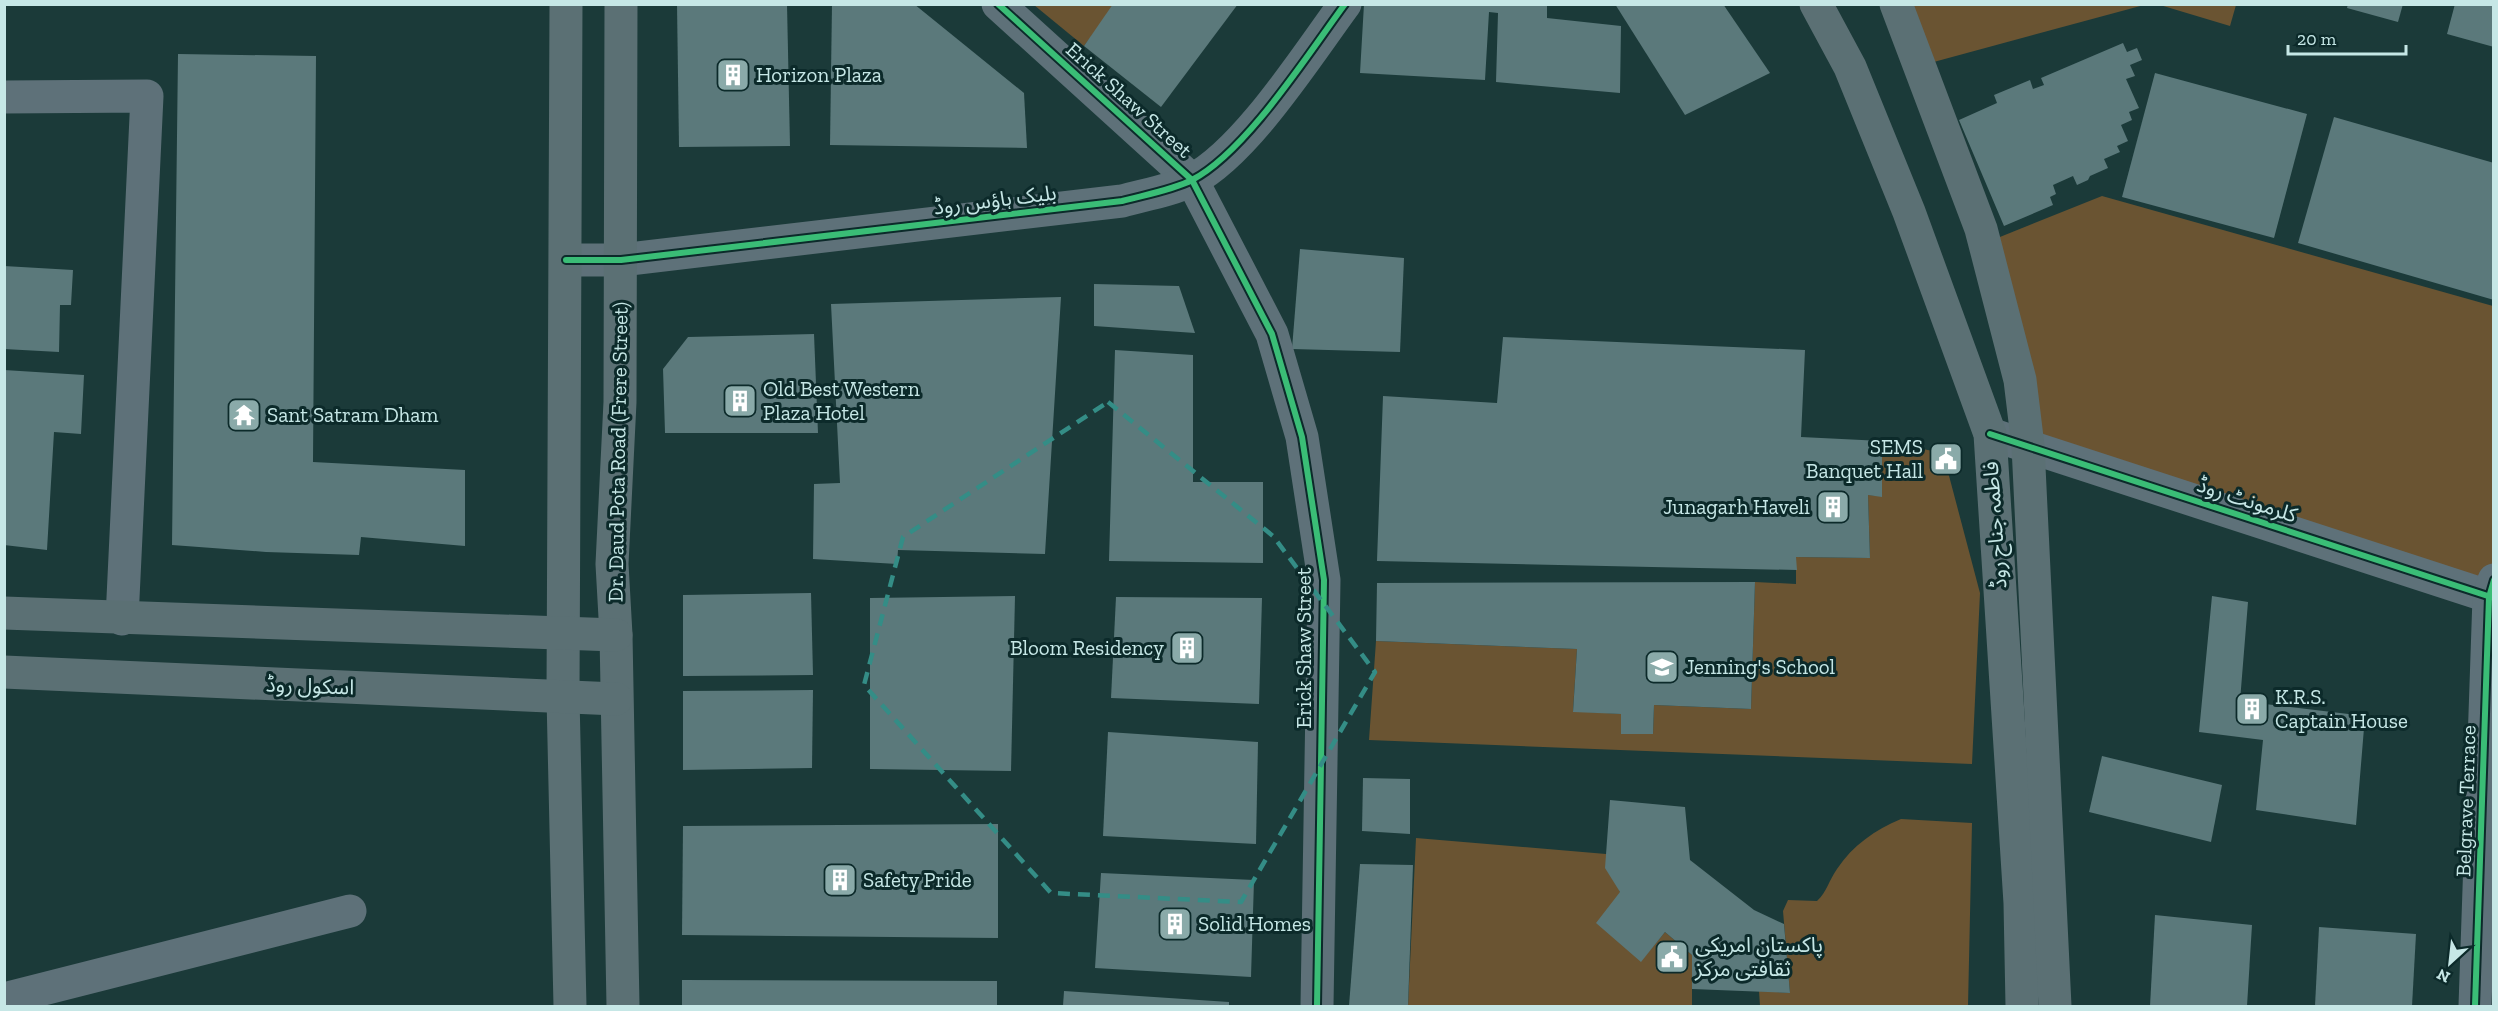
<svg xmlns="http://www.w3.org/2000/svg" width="2498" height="1011" viewBox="0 0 2498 1011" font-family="'Zilla Slab','Noto Sans Arabic',serif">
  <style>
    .green { fill: #6a5432 }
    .building { fill: #5b797b }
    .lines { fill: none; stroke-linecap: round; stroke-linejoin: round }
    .minor { stroke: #5e7179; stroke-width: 33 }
    .major { stroke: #5b7074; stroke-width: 33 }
    .cycleway-casing { stroke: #0c2a2a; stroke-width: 10 }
    .cycleway { stroke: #3abd76; stroke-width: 6 }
    .marked { fill: none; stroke: #348d86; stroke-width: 4.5; stroke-dasharray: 12 8; stroke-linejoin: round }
    .labels { text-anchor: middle; stroke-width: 6; stroke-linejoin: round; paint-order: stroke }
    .poi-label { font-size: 21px; fill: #c6e7e6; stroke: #0c2a2a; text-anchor: start }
    .street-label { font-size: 21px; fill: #c6e7e6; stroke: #0c2a2a }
  </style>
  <rect width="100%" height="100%" fill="#1b3a39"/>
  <g class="green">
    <path d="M 1910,4 L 2144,5 L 1919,66 Z"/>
    <path d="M 1034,5 L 1115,5 L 1084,46 Z"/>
    <path d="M 2160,5 L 2236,5 L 2230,26 Z"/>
    <path d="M 2102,196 L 2493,306 L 2494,566 L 2487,591 L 2028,446 L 1985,243 Z"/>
    <path d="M 1882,441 L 1943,453 L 1980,593 L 1972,764 L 1369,740 L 1376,641 L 1577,649 L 1573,711 L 1621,714 L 1621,733 L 1653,734 L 1654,705 L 1751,709 L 1755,582 L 1796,584 L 1796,557 L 1870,558 L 1868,495 L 1882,496 Z"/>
    <path d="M 1901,819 L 1972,823 L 1968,1006 L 1760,1006 L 1759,991 L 1790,993 L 1783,911 L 1788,900 L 1817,901 C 1827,892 1829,880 1837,869 C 1853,845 1875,830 1901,819 Z"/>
    <path d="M 1416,838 L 1606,854 L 1620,892 L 1641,961 L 1665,932 L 1692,955 L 1692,1006 L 1408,1006 Z"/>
  </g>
  <g class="building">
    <path d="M 677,4 L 787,4 L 790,146 L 679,147 Z"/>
    <path d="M 832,4 L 914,4 L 1024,93 L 1027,148 L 830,145 Z"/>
    <path d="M 1113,4 L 1238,4 L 1161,107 L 1084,46 Z"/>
    <path d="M 1364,4 L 1547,4 L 1547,18 L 1621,26 L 1620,93 L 1496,82 L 1498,13 L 1489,12 L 1485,80 L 1360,73 Z"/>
    <path d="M 1615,4 L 1723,4 L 1770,73 L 1685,115 Z"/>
    <path d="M 2348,4 L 2403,4 L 2398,22 L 2347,8 Z"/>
    <path d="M 2455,4 L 2494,4 L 2494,47 L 2447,34 Z"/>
    <path d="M 2123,43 L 2127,52 L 2137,48 L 2142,60 L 2130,65 L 2135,76 L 2126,79 L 2139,108 L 2129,112 L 2132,120 L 2121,125 L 2128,141 L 2117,146 L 2120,152 L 2104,159 L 2108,168 L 2090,176 L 2088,180 L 2077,185 L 2073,176 L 2053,185 L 2056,194 L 2050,197 L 2053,205 L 2004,226 L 1959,120 L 1997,103 L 1994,95 L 2030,80 L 2033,89 L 2044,85 L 2041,78 Z"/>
    <path d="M 178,54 L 316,56 L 313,462 L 465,470 L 465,546 L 361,537 L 359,555 L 266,552 L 172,545 Z"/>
    <path d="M 2155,73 L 2307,114 L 2274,238 L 2122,197 Z"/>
    <path d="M 2334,117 L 2494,163 L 2494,300 L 2298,243 Z"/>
    <path d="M 1300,249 L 1404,258 L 1400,352 L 1292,349 Z"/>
    <path d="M 4,266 L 73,270 L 71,305 L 60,305 L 59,352 L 4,349 Z"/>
    <path d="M 1094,284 L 1179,286 L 1195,333 L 1094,326 Z"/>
    <path d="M 1061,297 L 1045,554 L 898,550 L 897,564 L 813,559 L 814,484 L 840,483 L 831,304 Z"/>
    <path d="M 814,334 L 818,433 L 665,433 L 663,369 L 688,337 Z"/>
    <path d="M 1503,337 L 1805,350 L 1801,437 L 1882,441 L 1882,497 L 1868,495 L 1870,558 L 1796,557 L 1797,570 L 1377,561 L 1383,396 L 1497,403 Z"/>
    <path d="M 1115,350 L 1193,355 L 1193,482 L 1263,482 L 1263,563 L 1109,561 Z"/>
    <path d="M 4,370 L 84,375 L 81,434 L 54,432 L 47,550 L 4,545 Z"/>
    <path d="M 1755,582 L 1751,709 L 1654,705 L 1653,734 L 1621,734 L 1621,714 L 1573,712 L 1577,649 L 1376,641 L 1377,583 Z"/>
    <path d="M 811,593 L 813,675 L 683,676 L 683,595 Z"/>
    <path d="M 1015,596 L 1011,771 L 870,769 L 870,598 Z"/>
    <path d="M 2212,596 L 2248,602 L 2240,701 L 2365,716 L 2356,825 L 2256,810 L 2263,740 L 2199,732 Z"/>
    <path d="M 1116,597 L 1262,598 L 1259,704 L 1111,698 Z"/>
    <path d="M 813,690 L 812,768 L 683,770 L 683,691 Z"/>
    <path d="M 1108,732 L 1258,742 L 1256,844 L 1103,836 Z"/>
    <path d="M 2102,756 L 2222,785 L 2211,842 L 2089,812 Z"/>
    <path d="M 1363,778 L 1410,779 L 1410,834 L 1362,831 Z"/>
    <path d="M 1610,800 L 1685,807 L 1690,860 L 1754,910 L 1784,924 L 1790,993 L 1692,989 L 1692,955 L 1665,932 L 1641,962 L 1596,923 L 1620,892 L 1605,868 Z"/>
    <path d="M 998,824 L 998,938 L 682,935 L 683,826 Z"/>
    <path d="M 1360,864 L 1413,865 L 1408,1006 L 1349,1006 Z"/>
    <path d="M 1101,873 L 1254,880 L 1251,977 L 1095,968 Z"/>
    <path d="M 2155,915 L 2252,925 L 2247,1006 L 2150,1006 Z"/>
    <path d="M 2319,927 L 2416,934 L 2412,1006 L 2315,1006 Z"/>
    <path d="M 682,980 L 997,981 L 997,1006 L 682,1006 Z"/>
    <path d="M 1064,991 L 1229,1002 L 1229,1006 L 1063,1006 Z"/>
  </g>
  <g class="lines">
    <g class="minor">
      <path d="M 998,4 L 1192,180 L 1272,334 L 1302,437 L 1324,580 L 1317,1006"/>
      <path d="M 4,97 L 147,96 L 122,619"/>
      <path d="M 566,260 L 621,260 L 1122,201 C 1144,195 1173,190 1192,180 C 1246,152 1308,54 1345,4"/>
      <path d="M 1990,434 L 2494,598"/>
      <path d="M 4,999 L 350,911"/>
      <path d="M 2475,1006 L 2489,597 L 2494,580"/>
    </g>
    <g class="major">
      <path d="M 566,4 L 563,697 L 570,1006"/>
      <path d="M 621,4 L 620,402 L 612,564 L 616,635 L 623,1006"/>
      <path d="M 1816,4 L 1850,67 L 1909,212 L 1990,434 L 2020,903 L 2022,1006"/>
      <path d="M 1896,4 L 1981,229 L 2020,380 L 2028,446 L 2055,1006"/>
      <path d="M 4,613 L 616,635"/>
      <path d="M 4,672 L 616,699"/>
    </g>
    <g class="cycleway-casing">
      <g id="cycleway">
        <path d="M 998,4 L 1192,180 L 1272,334 L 1302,437 L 1324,580 L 1317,1006"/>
        <path d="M 566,260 L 621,260 L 1122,201 C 1144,195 1173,190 1192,180 C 1246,152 1308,54 1345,4"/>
        <path d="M 1990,434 L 2494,598"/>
        <path d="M 2475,1006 L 2489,597 L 2494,580"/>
      </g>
    </g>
    <use href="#cycleway" class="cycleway"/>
  </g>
  <path class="marked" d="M 1108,402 L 1273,536 L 1375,672 L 1241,902 L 1051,893 L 864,685 L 903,537 Z"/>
  <defs>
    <g id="building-square" transform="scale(1.725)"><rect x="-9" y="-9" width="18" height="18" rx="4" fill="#8aaaa9" stroke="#0c2a2a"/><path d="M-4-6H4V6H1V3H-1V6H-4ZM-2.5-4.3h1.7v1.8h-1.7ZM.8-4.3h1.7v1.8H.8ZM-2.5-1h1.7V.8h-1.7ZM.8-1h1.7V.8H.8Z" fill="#fff"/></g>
    <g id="temple-square" transform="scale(1.725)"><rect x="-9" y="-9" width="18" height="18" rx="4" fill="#8aaaa9" stroke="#0c2a2a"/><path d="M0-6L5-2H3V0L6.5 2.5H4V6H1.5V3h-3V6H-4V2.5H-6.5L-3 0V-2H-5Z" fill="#fff"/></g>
    <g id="civic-square" transform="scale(1.725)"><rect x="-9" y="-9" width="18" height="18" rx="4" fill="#8aaaa9" stroke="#0c2a2a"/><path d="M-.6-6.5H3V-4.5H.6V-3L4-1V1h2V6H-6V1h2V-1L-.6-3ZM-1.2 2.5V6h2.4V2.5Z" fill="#fff"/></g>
    <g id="school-square" transform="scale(1.725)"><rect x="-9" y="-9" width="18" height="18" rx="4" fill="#8aaaa9" stroke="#0c2a2a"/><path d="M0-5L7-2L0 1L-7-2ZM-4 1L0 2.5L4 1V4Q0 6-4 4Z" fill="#fff"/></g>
  </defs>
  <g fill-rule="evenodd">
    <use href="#building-square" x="733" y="75"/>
    <use href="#building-square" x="740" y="401"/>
    <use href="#temple-square" x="244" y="415"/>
    <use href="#civic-square" x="1946" y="459"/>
    <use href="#building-square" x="1833" y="507"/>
    <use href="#building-square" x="1187" y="648"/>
    <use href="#school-square" x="1662" y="667"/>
    <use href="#building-square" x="2252" y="709"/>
    <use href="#building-square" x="840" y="880"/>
    <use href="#building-square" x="1175" y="924"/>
    <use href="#civic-square" x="1672" y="957"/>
  </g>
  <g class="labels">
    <g class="poi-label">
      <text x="756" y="82">Horizon Plaza</text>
      <text x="763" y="396">Old Best Western<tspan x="763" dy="24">Plaza Hotel</tspan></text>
      <text x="267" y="422">Sant Satram Dham</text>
      <text x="1923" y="454" text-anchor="end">SEMS<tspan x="1923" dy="24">Banquet Hall</tspan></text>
      <text x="1810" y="514" text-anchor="end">Junagarh Haveli</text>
      <text x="1164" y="655" text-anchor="end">Bloom Residency</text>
      <text x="1685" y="674">Jenning's School</text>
      <text x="2275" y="704">K.R.S.<tspan x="2275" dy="24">Captain House</tspan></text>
      <text x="863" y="887">Safety Pride</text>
      <text x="1198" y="931">Solid Homes</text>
      <text x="1695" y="952">پاکستان امریکی<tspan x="1695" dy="24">ثقافتی مرکز</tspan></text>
    </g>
    <g class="street-label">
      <text transform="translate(1129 100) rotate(42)" y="7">Erick Shaw Street</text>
      <text transform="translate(995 200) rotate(-7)" y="7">بلیک ہاؤس روڈ</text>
      <text transform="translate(618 452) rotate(-89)" y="7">Dr. Daud Pota Road (Frere Street)</text>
      <text transform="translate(2247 500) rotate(18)" y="7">کلرمونٹ روڈ</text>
      <text transform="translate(1995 525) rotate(-94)" y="7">فاطمہ جناح روڈ</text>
      <text transform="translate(1304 648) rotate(-90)" y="7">Erick Shaw Street</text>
      <text transform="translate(310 686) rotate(2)" y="7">اسکول روڈ</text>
      <text transform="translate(2466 801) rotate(-88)" y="7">Belgrave Terrace</text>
    </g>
  </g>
  <rect width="2498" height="1011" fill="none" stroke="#c6e7e6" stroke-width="12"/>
  <g transform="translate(2450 963) rotate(207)" stroke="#0c2a2a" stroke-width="4.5" paint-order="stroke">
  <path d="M0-4.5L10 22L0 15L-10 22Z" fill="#c6e7e6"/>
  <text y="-9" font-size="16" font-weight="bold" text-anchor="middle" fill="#c6e7e6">N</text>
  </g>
  <path d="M2288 45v9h118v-9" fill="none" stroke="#c6e7e6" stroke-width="3"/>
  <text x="2297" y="45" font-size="18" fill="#c6e7e6" stroke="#0c2a2a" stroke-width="4.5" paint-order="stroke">20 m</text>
</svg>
